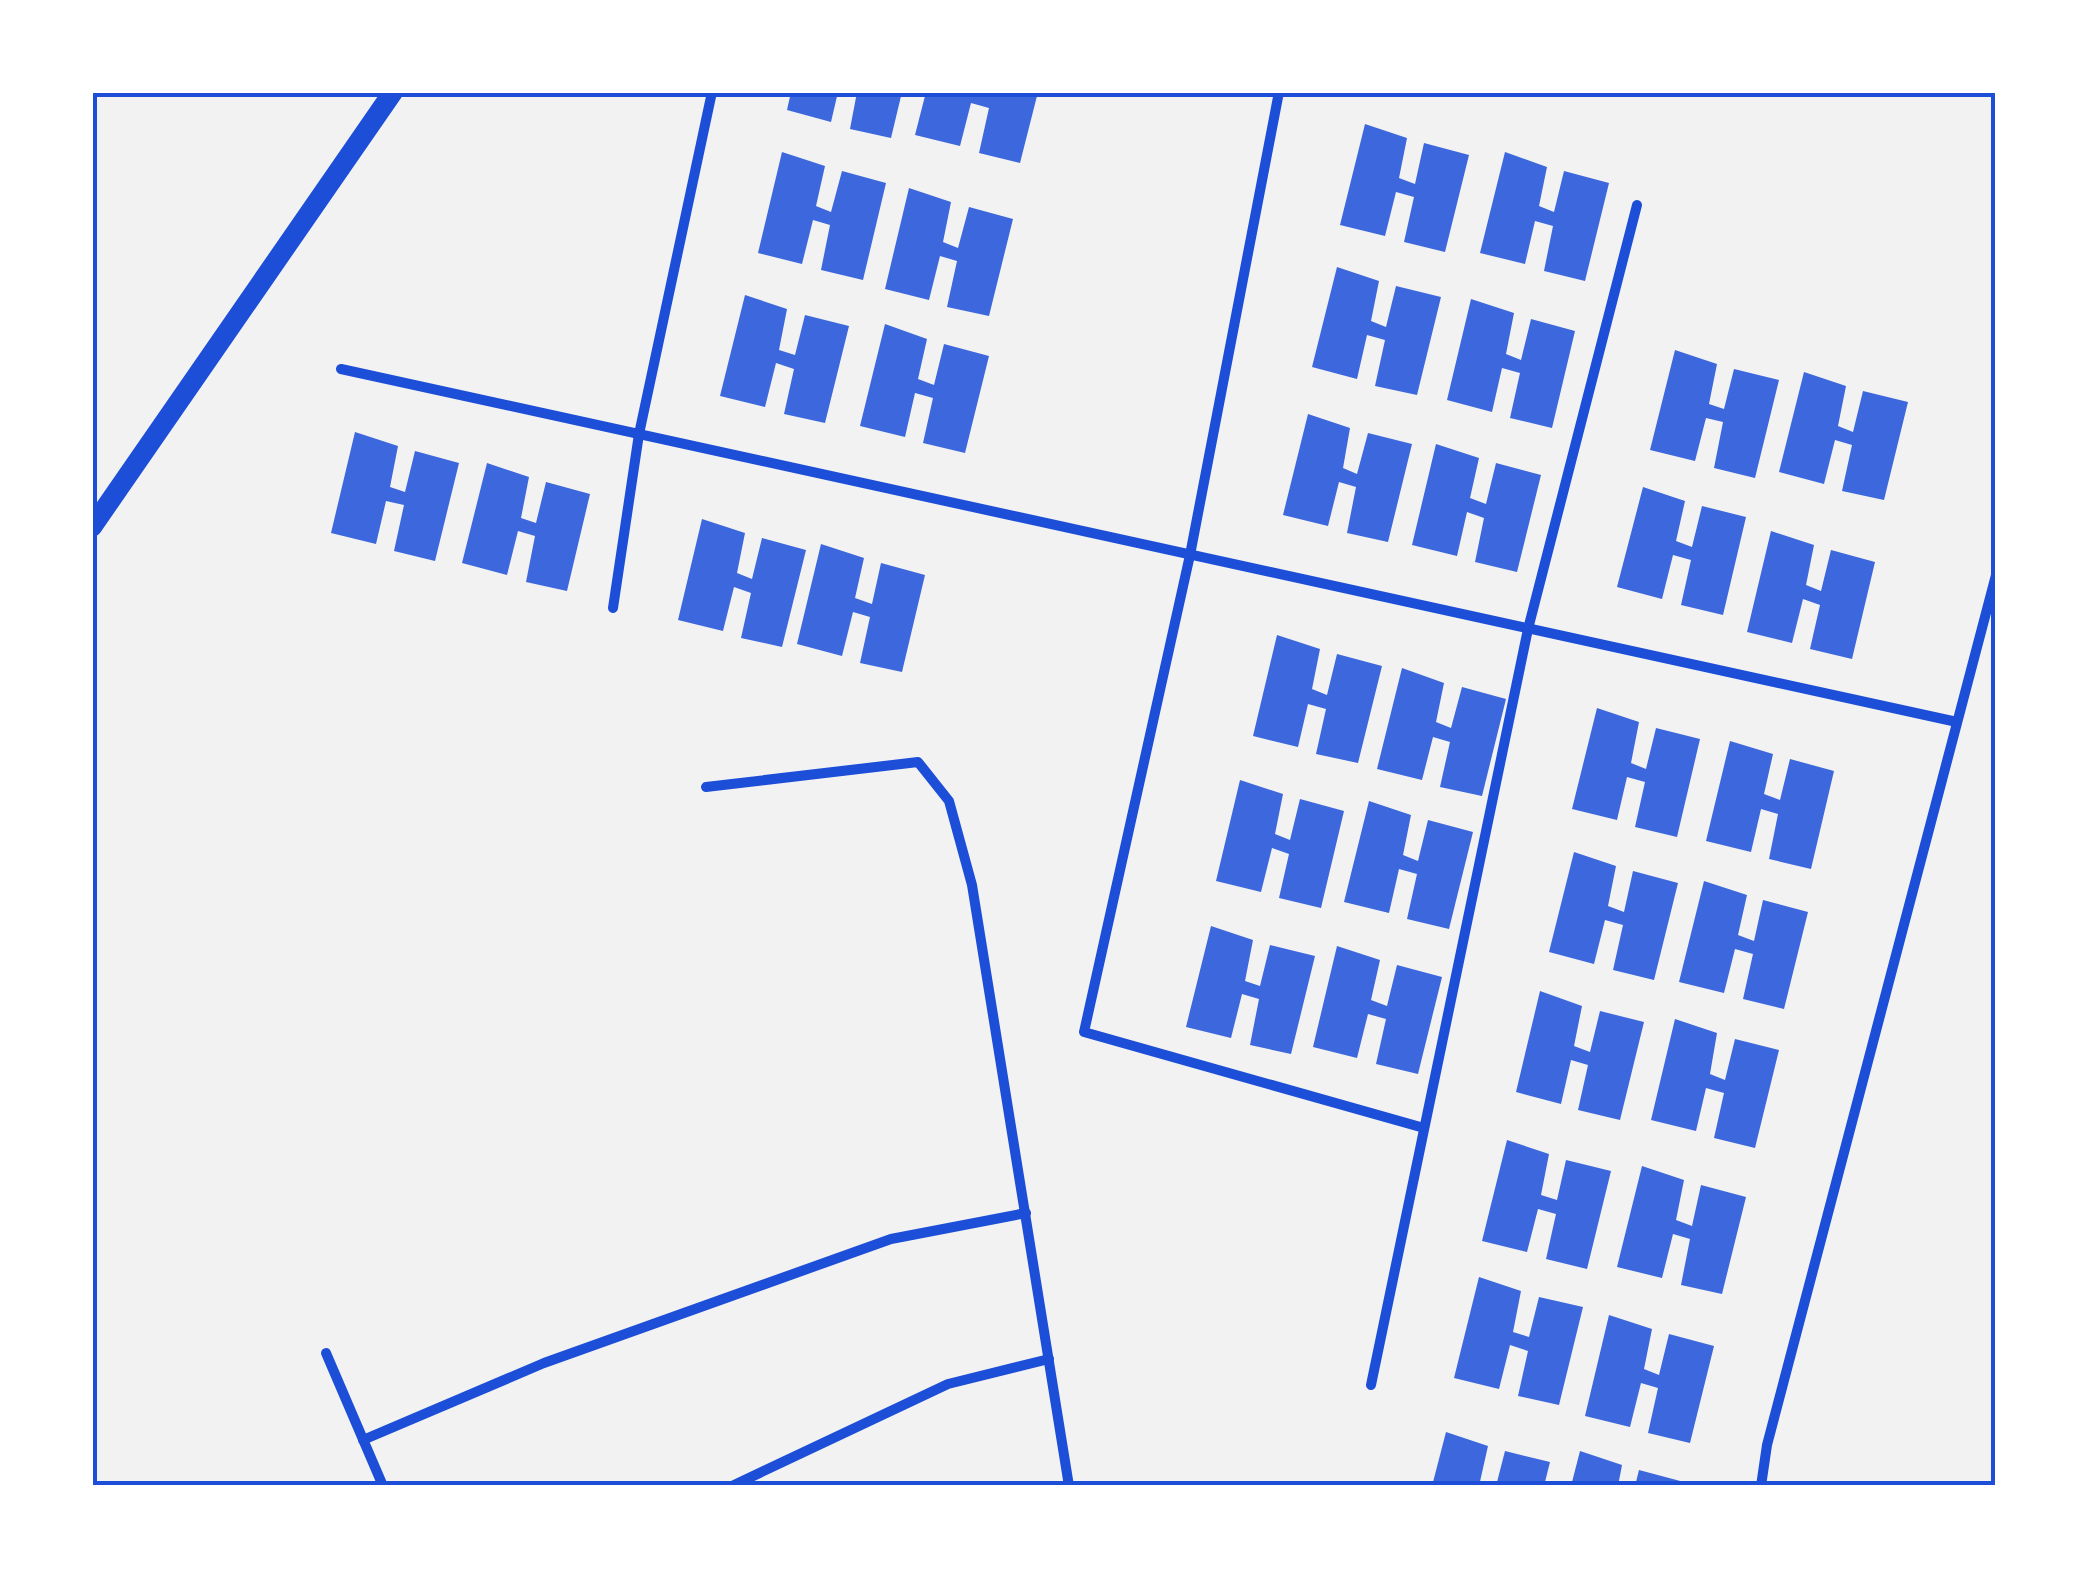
<svg xmlns="http://www.w3.org/2000/svg" width="2088" height="1578" viewBox="0 0 2088 1578" font-family="'Roboto Serif',serif">
  <style>
    .building { fill: #3d67dc }
    .lines { fill: none; stroke-linecap: round; stroke-linejoin: round }
    .minor { stroke: #1d4ed8; stroke-width: 10 }
    .secondary { stroke: #1d4ed8; stroke-width: 20 }
    .neatline { fill: none; stroke: #1d4ed8; stroke-width: 4 }
  </style>
  <rect width="100%" height="100%" fill="#f2f2f2"/>
  <g class="building">
    <path d="M 791,92 L 838,92 L 831,122 L 787,110 Z"/>
    <path d="M 857,92 L 902,92 L 891,138 L 850,129 Z"/>
    <path d="M 926,92 L 1038,92 L 1020,163 L 979,153 L 989,108 L 971,103 L 960,146 L 915,135 Z"/>
    <path d="M 1365,124 L 1407,138 L 1399,178 L 1415,184 L 1424,143 L 1469,155 L 1445,252 L 1404,242 L 1414,197 L 1396,192 L 1385,236 L 1340,225 Z"/>
    <path d="M 782,152 L 825,166 L 816,206 L 831,212 L 842,171 L 886,183 L 863,280 L 821,270 L 830,225 L 813,220 L 802,264 L 758,253 Z"/>
    <path d="M 1505,152 L 1547,167 L 1539,206 L 1554,212 L 1564,171 L 1609,183 L 1585,281 L 1544,271 L 1553,226 L 1535,221 L 1525,264 L 1480,253 Z"/>
    <path d="M 909,188 L 951,202 L 943,242 L 958,248 L 969,207 L 1013,219 L 989,316 L 947,307 L 957,261 L 940,256 L 929,300 L 885,289 Z"/>
    <path d="M 1337,267 L 1379,281 L 1371,321 L 1386,327 L 1396,286 L 1441,297 L 1417,395 L 1375,386 L 1385,340 L 1367,335 L 1357,379 L 1312,367 Z"/>
    <path d="M 745,295 L 787,309 L 779,350 L 795,355 L 805,315 L 849,326 L 825,423 L 784,414 L 794,369 L 776,363 L 765,407 L 720,396 Z"/>
    <path d="M 1471,299 L 1514,313 L 1506,354 L 1521,360 L 1531,319 L 1575,331 L 1552,428 L 1510,418 L 1520,373 L 1502,368 L 1492,412 L 1447,400 Z"/>
    <path d="M 885,324 L 927,339 L 918,379 L 934,385 L 944,344 L 989,356 L 965,453 L 923,443 L 933,398 L 915,393 L 905,437 L 860,426 Z"/>
    <path d="M 1675,350 L 1717,364 L 1709,404 L 1724,409 L 1734,369 L 1779,380 L 1755,478 L 1714,468 L 1723,422 L 1706,418 L 1695,461 L 1650,450 Z"/>
    <path d="M 1804,372 L 1846,386 L 1838,426 L 1853,432 L 1863,391 L 1908,402 L 1884,500 L 1842,491 L 1852,445 L 1835,440 L 1824,484 L 1779,472 Z"/>
    <path d="M 1308,414 L 1350,428 L 1343,468 L 1357,474 L 1368,433 L 1412,444 L 1388,542 L 1347,533 L 1356,487 L 1339,482 L 1328,526 L 1283,515 Z"/>
    <path d="M 355,432 L 398,446 L 390,487 L 405,492 L 415,451 L 459,463 L 435,561 L 394,551 L 404,505 L 386,501 L 376,544 L 331,533 Z"/>
    <path d="M 1436,444 L 1479,458 L 1470,498 L 1486,504 L 1496,463 L 1541,475 L 1517,572 L 1475,562 L 1484,518 L 1467,512 L 1457,556 L 1412,545 Z"/>
    <path d="M 487,463 L 529,477 L 521,518 L 536,523 L 546,482 L 590,494 L 567,591 L 526,582 L 535,536 L 518,531 L 507,575 L 462,563 Z"/>
    <path d="M 1643,487 L 1685,501 L 1676,541 L 1692,547 L 1702,506 L 1746,517 L 1723,615 L 1681,605 L 1691,560 L 1673,555 L 1662,599 L 1617,587 Z"/>
    <path d="M 702,519 L 745,533 L 737,573 L 752,579 L 762,538 L 806,550 L 782,647 L 741,638 L 751,593 L 734,587 L 723,631 L 678,620 Z"/>
    <path d="M 1771,531 L 1814,545 L 1806,585 L 1821,591 L 1831,550 L 1875,562 L 1852,659 L 1810,649 L 1820,605 L 1803,599 L 1792,643 L 1747,632 Z"/>
    <path d="M 821,544 L 864,558 L 855,598 L 872,604 L 881,563 L 925,575 L 902,672 L 860,663 L 870,617 L 853,612 L 842,656 L 797,644 Z"/>
    <path d="M 1277,635 L 1320,649 L 1312,689 L 1327,695 L 1337,654 L 1382,666 L 1358,763 L 1316,754 L 1326,709 L 1308,704 L 1298,747 L 1253,736 Z"/>
    <path d="M 1402,668 L 1444,683 L 1436,722 L 1451,728 L 1462,687 L 1506,699 L 1482,796 L 1440,787 L 1450,742 L 1433,737 L 1422,780 L 1377,769 Z"/>
    <path d="M 1597,708 L 1639,722 L 1631,763 L 1646,769 L 1656,728 L 1700,739 L 1677,837 L 1635,827 L 1645,782 L 1627,777 L 1617,820 L 1572,809 Z"/>
    <path d="M 1730,741 L 1773,754 L 1764,794 L 1780,800 L 1790,759 L 1834,771 L 1811,869 L 1769,859 L 1778,814 L 1761,809 L 1751,852 L 1706,841 Z"/>
    <path d="M 1240,780 L 1283,794 L 1275,834 L 1290,840 L 1300,799 L 1344,811 L 1321,908 L 1279,898 L 1289,854 L 1272,848 L 1261,892 L 1216,881 Z"/>
    <path d="M 1369,801 L 1411,815 L 1403,855 L 1418,861 L 1428,820 L 1473,832 L 1449,929 L 1407,919 L 1417,874 L 1399,869 L 1389,913 L 1344,902 Z"/>
    <path d="M 1574,852 L 1616,866 L 1608,906 L 1624,912 L 1633,871 L 1678,883 L 1654,980 L 1613,970 L 1623,925 L 1605,920 L 1594,964 L 1549,952 Z"/>
    <path d="M 1704,881 L 1747,895 L 1738,935 L 1754,941 L 1763,900 L 1808,912 L 1784,1009 L 1743,999 L 1753,954 L 1735,949 L 1724,993 L 1679,982 Z"/>
    <path d="M 1211,926 L 1253,940 L 1245,981 L 1260,986 L 1270,945 L 1315,956 L 1291,1054 L 1250,1045 L 1259,999 L 1242,994 L 1231,1038 L 1186,1027 Z"/>
    <path d="M 1337,946 L 1380,960 L 1371,1000 L 1387,1006 L 1397,965 L 1442,977 L 1418,1074 L 1376,1064 L 1386,1019 L 1368,1014 L 1357,1058 L 1313,1047 Z"/>
    <path d="M 1540,991 L 1582,1006 L 1574,1046 L 1590,1052 L 1600,1011 L 1644,1022 L 1620,1120 L 1578,1110 L 1588,1065 L 1571,1060 L 1561,1104 L 1516,1092 Z"/>
    <path d="M 1675,1019 L 1717,1033 L 1710,1074 L 1725,1080 L 1735,1039 L 1779,1050 L 1755,1148 L 1714,1138 L 1724,1093 L 1706,1088 L 1696,1131 L 1651,1120 Z"/>
    <path d="M 1507,1140 L 1549,1154 L 1541,1195 L 1557,1200 L 1566,1160 L 1611,1171 L 1587,1269 L 1546,1259 L 1556,1214 L 1538,1209 L 1527,1252 L 1482,1241 Z"/>
    <path d="M 1642,1166 L 1684,1180 L 1676,1220 L 1692,1226 L 1701,1185 L 1746,1197 L 1722,1294 L 1681,1285 L 1690,1239 L 1673,1234 L 1662,1278 L 1617,1267 Z"/>
    <path d="M 1479,1277 L 1521,1291 L 1513,1332 L 1529,1337 L 1539,1297 L 1583,1307 L 1559,1405 L 1518,1396 L 1528,1351 L 1510,1345 L 1499,1389 L 1454,1378 Z"/>
    <path d="M 1609,1315 L 1652,1329 L 1644,1369 L 1659,1375 L 1669,1334 L 1714,1346 L 1690,1443 L 1648,1433 L 1658,1388 L 1641,1383 L 1630,1427 L 1585,1416 Z"/>
    <path d="M 1446,1432 L 1488,1446 L 1479,1486 L 1432,1486 Z"/>
    <path d="M 1505,1451 L 1550,1462 L 1544,1486 L 1496,1486 Z"/>
    <path d="M 1580,1451 L 1622,1465 L 1618,1486 L 1571,1486 Z"/>
    <path d="M 1639,1470 L 1684,1482 L 1683,1486 L 1635,1486 Z"/>
  </g>
  <g class="lines">
    <g class="minor">
      <path d="M 1279,92 L 1190,555 L 1084,1032 L 1424,1128"/>
      <path d="M 341,369 L 1957,722"/>
      <path d="M 613,608 L 639,434 L 712,92"/>
      <path d="M 706,787 L 918,762 L 949,801 L 972,885 L 1069,1486"/>
      <path d="M 326,1353 L 383,1486"/>
      <path d="M 1371,1385 L 1528,629 L 1637,205"/>
      <path d="M 363,1440 L 544,1363 L 891,1239 L 1026,1213"/>
      <path d="M 732,1486 L 948,1384 L 1049,1359"/>
      <path d="M 1761,1486 L 1767,1445 L 1996,575"/>
    </g>
    <path class="secondary" d="M 92,527 L 393,92"/>
  </g>
  <rect width="2088" height="1578" fill="none" stroke="#ffffff" stroke-width="190"/>
  <rect x="95" y="95" width="1898" height="1388" class="neatline"/>
</svg>
